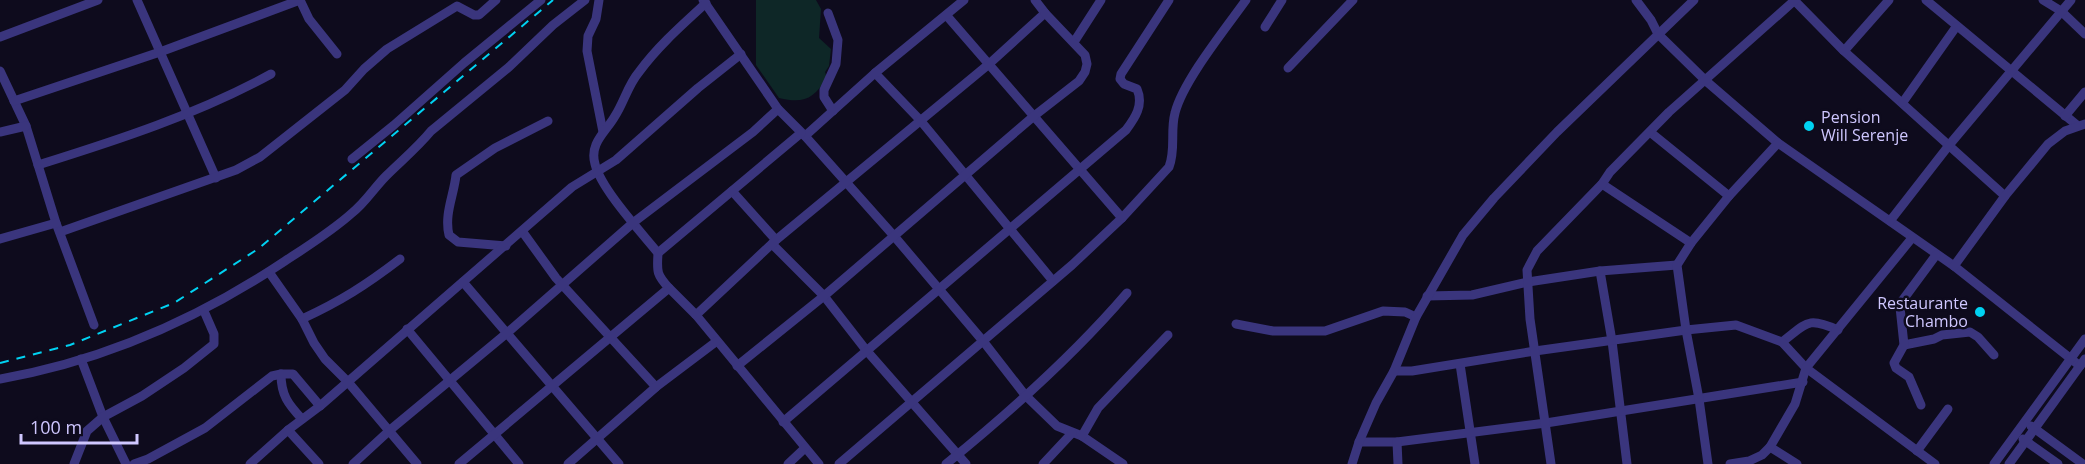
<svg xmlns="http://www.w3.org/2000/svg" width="2085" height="464" viewBox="0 0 2085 464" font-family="'Open Sans',sans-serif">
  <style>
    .green { fill: #0e2727 }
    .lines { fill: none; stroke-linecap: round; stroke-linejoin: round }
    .minor { stroke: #3a357d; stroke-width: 9 }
    .rail { stroke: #00d2f2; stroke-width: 2; stroke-dasharray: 9 8; stroke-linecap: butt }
    .poi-dot { fill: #00d2f2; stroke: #0e0b1d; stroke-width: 2 }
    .labels { text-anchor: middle; stroke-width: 5; stroke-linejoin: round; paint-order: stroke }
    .poi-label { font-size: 16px; fill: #cfc7ff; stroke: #0e0b1d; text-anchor: start }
  </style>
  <rect width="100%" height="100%" fill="#0e0b1d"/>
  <path class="green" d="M 756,0 L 816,0 L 821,9 L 819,38 L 831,49 L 829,66 L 825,72 L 827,78 C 813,99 804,104 779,98 L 756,65 Z"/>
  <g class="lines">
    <g class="minor">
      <path d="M 137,0 L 216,178"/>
      <path d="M 599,0 L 596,19 L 588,36 L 587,51 L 603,132"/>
      <path d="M 703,0 L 778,109 L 805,136 L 894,236 L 983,341 L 1025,395 L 1057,426 L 1082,436 L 1123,464"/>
      <path d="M 1636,0 L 1651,20 L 1658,34 L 1706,81 L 1778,143 L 1954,266 L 2080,366"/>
      <path d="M 1794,0 L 1844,51 L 2005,196"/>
      <path d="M 1926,0 L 2078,126"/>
      <path d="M 2043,0 L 2061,11 L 2085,34"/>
      <path d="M 828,13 L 838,40 L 836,64 L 824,90 L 824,97 L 833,111"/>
      <path d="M 947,16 L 1122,218"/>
      <path d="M 1265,27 L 1282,0"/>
      <path d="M 0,37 L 98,0"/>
      <path d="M 1074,42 L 1101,0"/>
      <path d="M 1844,51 L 1889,0"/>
      <path d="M 1288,68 L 1353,0"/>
      <path d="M 0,71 L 26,126 L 56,223 L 94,325"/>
      <path d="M 875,73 L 920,120 L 1053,281"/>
      <path d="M 14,101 L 160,52 L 300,0 L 309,19 L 337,54"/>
      <path d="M 1903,102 L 1956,27"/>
      <path d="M 2065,116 L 2085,92"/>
      <path d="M 0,132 L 26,126"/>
      <path d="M 1650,132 L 1729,196"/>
      <path d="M 805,136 L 875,73 L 964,0"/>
      <path d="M 352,159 L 394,125 L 464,63 L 541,0"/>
      <path d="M 38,165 C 118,140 198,114 271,74"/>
      <path d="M 1602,184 L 1691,243"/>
      <path d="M 732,191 L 776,240"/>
      <path d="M 1890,221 L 1950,144 L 2071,0"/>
      <path d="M 522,231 L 556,278 L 656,387"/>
      <path d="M 60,232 L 236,170 L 260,157 L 345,90 L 364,69 L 387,49 L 457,6 L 474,15 L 479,15 L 496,0"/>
      <path d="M 0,239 L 56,223"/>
      <path d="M 772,244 L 824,296 L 866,350 L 966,464"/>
      <path d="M 506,246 L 458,242 L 449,235 C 444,214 454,195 456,175 L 495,148 L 548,121"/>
      <path d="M 658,253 L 801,133"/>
      <path d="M 1954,266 L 2005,196 L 2048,144 L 2065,131 L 2085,124"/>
      <path d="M 1600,271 L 1612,341 L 1627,464"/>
      <path d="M 269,272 L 302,319 L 314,343 L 325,359 L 348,382 L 417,464"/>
      <path d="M 463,282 L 619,464"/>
      <path d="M 669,288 C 656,274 657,271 658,253 C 641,232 601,189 595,164 C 589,143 606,132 615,116 C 624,102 628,85 639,72 C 658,46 682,25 706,3"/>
      <path d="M 1427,296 L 1472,295 L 1528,282 L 1600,271 L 1677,265"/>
      <path d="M 696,315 L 776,240 L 989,64 L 1045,13 L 1035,0"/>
      <path d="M 302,319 C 341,301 366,285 400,259"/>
      <path d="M 1236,324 L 1273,331 L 1325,331 L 1383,311 L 1405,312 L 1416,317"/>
      <path d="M 407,329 L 519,464"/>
      <path d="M 1782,342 C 1807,323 1807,316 1838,330"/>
      <path d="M 1904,345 L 1934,339 L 1942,335 L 1970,332 L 1978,337 L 1994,355"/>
      <path d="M 81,359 L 103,417 L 126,464"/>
      <path d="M 1460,364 L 1475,464"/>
      <path d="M 737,366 L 824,296 L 1034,116 L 1079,81 L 1085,72 L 1087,64 L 1085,55 L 1045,13"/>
      <path d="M 1394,371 L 1412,371 L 1535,351 L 1686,330 L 1736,325 L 1782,342 L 1806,368 L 1935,464"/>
      <path d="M 281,374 C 281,395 288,404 302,419"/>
      <path d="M 0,379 C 103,361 198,319 285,261 C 308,246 332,231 352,213 C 365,203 374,188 386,176 C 401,161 417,148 431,131 L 509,67 L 553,25 L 585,0"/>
      <path d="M 1921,405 L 1909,377 L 1896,368 L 1894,363 L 1904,345 L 1900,307 L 1902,301 L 1936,255"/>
      <path d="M 783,422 L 1126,130 C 1135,118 1144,105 1137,89 L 1124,84 L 1120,79 L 1121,74 L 1169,0"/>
      <path d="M 2031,426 L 2083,464"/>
      <path d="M 288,430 L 319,464"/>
      <path d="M 1082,436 L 1098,408 L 1168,335"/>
      <path d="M 2023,439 L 2058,464"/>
      <path d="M 1359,442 L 1397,442 L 1546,423 L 1803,382"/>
      <path d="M 1397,442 L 1398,464"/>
      <path d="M 1770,447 L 1797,464"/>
      <path d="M 1917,451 L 1948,409"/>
      <path d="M 74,464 L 87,431 L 103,417 L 142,396 L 184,368 L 214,344 L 214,334 L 204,311"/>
      <path d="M 134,464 L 148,459 L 205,428 L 272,376 L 281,374 L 293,374 L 320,406"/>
      <path d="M 250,464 L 288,430 L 320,406 L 572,187 L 616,160 L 698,88 L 741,54"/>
      <path d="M 353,464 L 390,430 L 507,333 L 634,222 L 753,132 L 778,109"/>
      <path d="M 459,464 L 669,288 L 696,315 L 819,464"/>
      <path d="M 568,464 L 656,387 L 717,341"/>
      <path d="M 788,464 L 805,448"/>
      <path d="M 839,464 L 1072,265 L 1122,218 L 1169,167 C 1176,150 1170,131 1175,113 C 1183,81 1226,28 1246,0"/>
      <path d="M 946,464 C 1010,412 1073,356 1127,293"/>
      <path d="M 1043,464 L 1072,433"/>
      <path d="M 1352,464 L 1359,442 L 1376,403 L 1394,371 L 1416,317 L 1463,235 L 1494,198 L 1557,132 L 1694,0"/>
      <path d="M 1551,464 L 1530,319 L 1527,270 L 1537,251 L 1602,184 L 1610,172 L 1669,112 L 1795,0"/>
      <path d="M 1708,464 L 1699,399 L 1686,330 L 1677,265 L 1691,243 L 1729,196 L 1778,143"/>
      <path d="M 1730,464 L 1749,461 L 1762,455 L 1770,447 L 1795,404 L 1806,368 L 1912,238"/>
      <path d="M 1994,464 L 2085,339"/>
      <path d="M 2009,464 L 2085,359"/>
    </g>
    <path class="rail" d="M 0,363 L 70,345 L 174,303 L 258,249 L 553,0"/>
  </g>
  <g class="poi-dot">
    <circle cx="1809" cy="126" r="6"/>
    <circle cx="1980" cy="312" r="6"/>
  </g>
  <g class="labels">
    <g class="poi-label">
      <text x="1821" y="123">Pension<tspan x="1821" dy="18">Will Serenje</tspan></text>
      <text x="1968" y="309" text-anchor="end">Restaurante<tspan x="1968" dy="18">Chambo</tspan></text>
    </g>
  </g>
  <path d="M21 434v9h116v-9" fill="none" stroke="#cfc7ff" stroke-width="3"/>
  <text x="30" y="434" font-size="18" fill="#cfc7ff" stroke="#0e0b1d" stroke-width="4.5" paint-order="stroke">100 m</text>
</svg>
